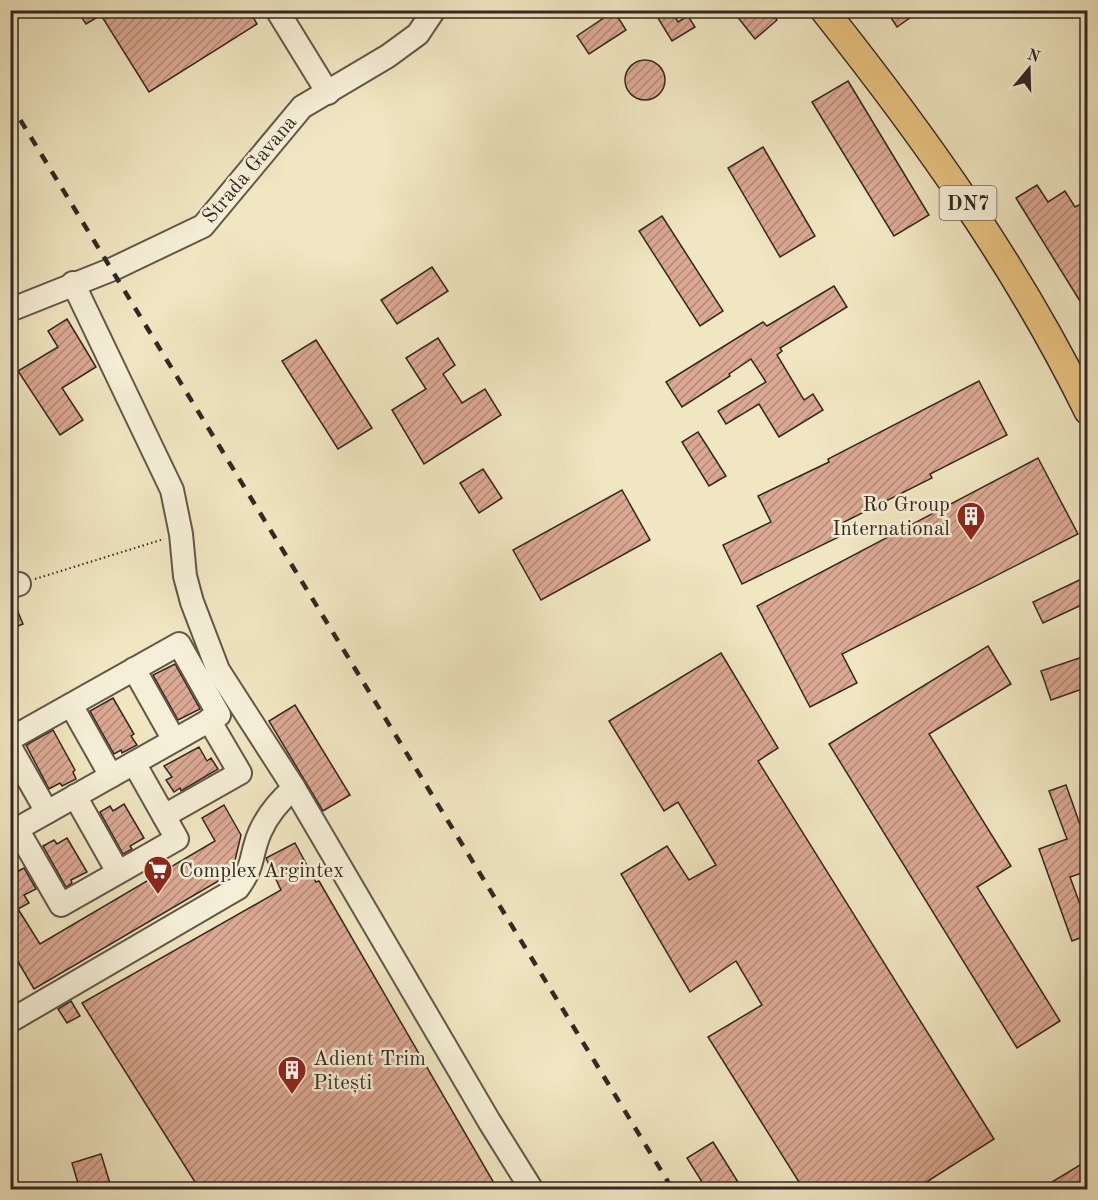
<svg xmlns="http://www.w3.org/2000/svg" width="1098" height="1200" viewBox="0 0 1098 1200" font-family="'Old Standard TT',serif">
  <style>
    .building { fill: url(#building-hatch); stroke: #342722; stroke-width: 1.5 }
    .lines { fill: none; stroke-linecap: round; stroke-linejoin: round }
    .minor-casing { stroke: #63574a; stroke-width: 26 }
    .major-casing { stroke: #342722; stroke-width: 30 }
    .path { stroke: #342722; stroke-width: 2; stroke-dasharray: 1.5 3; stroke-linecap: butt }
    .minor { stroke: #f5efd7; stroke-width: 22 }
    .major { stroke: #e8c380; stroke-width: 27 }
    .rail { stroke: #342722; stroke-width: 4.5; stroke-dasharray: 10 10; stroke-linecap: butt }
    .labels { text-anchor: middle; stroke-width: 5; stroke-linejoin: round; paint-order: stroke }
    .shield { fill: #f5efd7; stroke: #6e6358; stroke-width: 1.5 }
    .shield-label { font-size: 20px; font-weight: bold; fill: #342722 }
    .street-label { font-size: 21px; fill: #342722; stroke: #f5efd7 }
    .poi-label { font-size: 21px; fill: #342722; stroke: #f5efd7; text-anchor: start }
  </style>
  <defs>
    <pattern id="building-hatch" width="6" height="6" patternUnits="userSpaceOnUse" patternTransform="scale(1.5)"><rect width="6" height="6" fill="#dba892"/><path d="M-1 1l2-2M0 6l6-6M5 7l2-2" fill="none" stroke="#b28977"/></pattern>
  </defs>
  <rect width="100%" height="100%" fill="#f0e6c1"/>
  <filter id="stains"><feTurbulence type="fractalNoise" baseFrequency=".00333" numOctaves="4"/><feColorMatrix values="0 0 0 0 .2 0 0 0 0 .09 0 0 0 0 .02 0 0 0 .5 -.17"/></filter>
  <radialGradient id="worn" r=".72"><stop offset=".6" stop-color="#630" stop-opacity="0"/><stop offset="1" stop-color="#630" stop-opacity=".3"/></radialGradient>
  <g class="building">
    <path d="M 77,10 L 249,10 L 257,24 L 149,92 L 101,15 L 86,24 Z"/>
    <path d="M 653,10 L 671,10 L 678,22 L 688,16 L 695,27 L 672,41 Z"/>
    <path d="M 732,10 L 769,10 L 777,20 L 755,39 Z"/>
    <path d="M 886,10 L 921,10 L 897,27 Z"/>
    <path d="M 614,11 L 626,30 L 589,54 L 577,36 Z"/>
    <circle cx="645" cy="80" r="20"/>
    <path d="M 848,81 L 929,215 L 894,236 L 812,102 Z"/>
    <path d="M 763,147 L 815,236 L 780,257 L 728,168 Z"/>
    <path d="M 1037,185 L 1048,202 L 1065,191 L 1075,207 L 1081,204 L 1088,214 L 1088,314 L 1016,198 Z"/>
    <path d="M 662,216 L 723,311 L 700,326 L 639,231 Z"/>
    <path d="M 432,267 L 448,291 L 397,324 L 381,300 Z"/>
    <path d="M 834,286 L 847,307 L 780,348 L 782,351 L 777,355 L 804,400 L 813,394 L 823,410 L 779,437 L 759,404 L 726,424 L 718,411 L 766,382 L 751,359 L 729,374 L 730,376 L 682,407 L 666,382 L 763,322 L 767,326 Z"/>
    <path d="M 67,319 L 96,367 L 62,388 L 83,420 L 60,435 L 18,371 L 58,347 L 48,331 Z"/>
    <path d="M 438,338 L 455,365 L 443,374 L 462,403 L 485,389 L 501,415 L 424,464 L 392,410 L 426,389 L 406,358 Z"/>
    <path d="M 316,340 L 372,428 L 338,449 L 282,361 Z"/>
    <path d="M 979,381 L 1007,435 L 930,474 L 932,478 L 840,524 L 845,534 L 742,584 L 723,545 L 771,522 L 758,496 L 829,462 L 828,459 Z"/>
    <path d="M 698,432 L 726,476 L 709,486 L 682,442 Z"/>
    <path d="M 1038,458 L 1078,534 L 842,654 L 857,683 L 810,707 L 757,606 Z"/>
    <path d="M 483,469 L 502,498 L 479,513 L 460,483 Z"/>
    <path d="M 622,490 L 650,540 L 541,600 L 513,550 Z"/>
    <path d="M 1088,576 L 1088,602 L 1043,623 L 1033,602 Z"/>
    <path d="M 10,600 L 13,600 L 23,624 L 10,629 Z"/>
    <path d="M 988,646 L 1011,684 L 929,734 L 1011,866 L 977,887 L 1060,1021 L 1017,1048 L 829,744 Z"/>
    <path d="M 721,653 L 778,748 L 758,761 L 994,1139 L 914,1190 L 804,1190 L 708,1037 L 762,1005 L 736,961 L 690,992 L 621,874 L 667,846 L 689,880 L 716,865 L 678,802 L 664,811 L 609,721 Z"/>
    <path d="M 1088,655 L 1088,687 L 1051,700 L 1041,671 Z"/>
    <path d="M 175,664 L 200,709 L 178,720 L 153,675 Z"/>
    <path d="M 113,698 L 134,734 L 131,736 L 137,745 L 122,753 L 121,750 L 114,754 L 90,711 Z"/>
    <path d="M 295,705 L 350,795 L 323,811 L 269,721 Z"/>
    <path d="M 53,730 L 75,770 L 73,772 L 76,779 L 62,786 L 60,783 L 49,789 L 26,745 Z"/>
    <path d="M 199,747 L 207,761 L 211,758 L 218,769 L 181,791 L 180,788 L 174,792 L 166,780 L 172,777 L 164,766 Z"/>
    <path d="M 1066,785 L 1088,847 L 1088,871 L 1070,877 L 1088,926 L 1088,935 L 1072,941 L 1039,849 L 1067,839 L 1049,791 Z"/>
    <path d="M 124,804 L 144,838 L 130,846 L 132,849 L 123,854 L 100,812 L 110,806 L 113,811 Z"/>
    <path d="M 224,805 L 241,835 L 232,873 L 34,989 L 10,948 L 10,875 L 24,868 L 36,889 L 24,895 L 29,903 L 18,909 L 40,944 L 215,841 L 202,818 Z"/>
    <path d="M 67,838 L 87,872 L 71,880 L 72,883 L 66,887 L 43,846 L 54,840 L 57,844 Z"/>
    <path d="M 295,843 L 316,882 L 319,881 L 498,1190 L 200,1190 L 82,1003 L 281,890 L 266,858 Z"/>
    <path d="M 71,1001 L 80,1016 L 67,1023 L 58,1009 Z"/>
    <path d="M 713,1142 L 743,1190 L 707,1190 L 687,1158 Z"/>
    <path d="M 101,1154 L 112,1190 L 80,1190 L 72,1163 Z"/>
    <path d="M 1088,1160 L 1088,1190 L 1057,1190 L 1052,1182 Z"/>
  </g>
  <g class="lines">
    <g class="minor-casing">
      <g id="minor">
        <path d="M 277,10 L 328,93"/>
        <path d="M 73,283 L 172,490 L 181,534 L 185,576 L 192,602 L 218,670 L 294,788 L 489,1121 L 532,1190"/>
        <path d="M 10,310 L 113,269 L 203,226 L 302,107 L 388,56 L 418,34 L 434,10"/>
        <path d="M 10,587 L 19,584"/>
        <path d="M 134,669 L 174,740"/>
        <path d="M 71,705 L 111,776"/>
        <path d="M 10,739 L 179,644 L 219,715 L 10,833"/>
        <path d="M 10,747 L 47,812"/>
        <path d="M 75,796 L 118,872"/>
        <path d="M 164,816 L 240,773 L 209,720"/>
        <path d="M 17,829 L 61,905 L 177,839 L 134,763"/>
        <path d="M 10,1021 L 238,888 C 255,865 250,855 260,832 C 268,814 279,801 294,788"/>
      </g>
    </g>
    <g class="major-casing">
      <path id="major" d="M 824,10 C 924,136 1017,266 1088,411"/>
    </g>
    <path class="path" d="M 35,579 L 164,539"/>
    <use href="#minor" class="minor"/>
    <use href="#major" class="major"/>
    <path class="rail" d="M 10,103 L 673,1190"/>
  </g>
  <defs>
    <g id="building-pin" transform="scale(1.5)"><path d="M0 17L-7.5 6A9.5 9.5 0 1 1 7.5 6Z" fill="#8f2418" stroke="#f5efd7"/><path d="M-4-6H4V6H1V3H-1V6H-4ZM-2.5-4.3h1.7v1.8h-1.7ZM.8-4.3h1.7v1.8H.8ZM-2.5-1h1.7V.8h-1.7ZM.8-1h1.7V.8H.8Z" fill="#fff"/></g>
    <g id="supermarket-pin" transform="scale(1.5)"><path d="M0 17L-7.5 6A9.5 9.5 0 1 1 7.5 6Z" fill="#8f2418" stroke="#f5efd7"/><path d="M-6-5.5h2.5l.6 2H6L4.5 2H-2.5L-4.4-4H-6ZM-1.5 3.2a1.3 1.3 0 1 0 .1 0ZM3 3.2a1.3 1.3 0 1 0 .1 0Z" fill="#fff"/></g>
  </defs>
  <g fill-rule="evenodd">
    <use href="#building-pin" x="971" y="516"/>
    <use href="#supermarket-pin" x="158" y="870"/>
    <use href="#building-pin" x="292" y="1070"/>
  </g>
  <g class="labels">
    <rect class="shield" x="939.5" y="186" width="57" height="34" rx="4.5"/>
    <g class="shield-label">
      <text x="968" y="210">DN7</text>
    </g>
    <g class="street-label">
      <text transform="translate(249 169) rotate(-50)" y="7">Strada Gavana</text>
    </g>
    <g class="poi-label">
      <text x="950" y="511" text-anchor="end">Ro Group<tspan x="950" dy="24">International</tspan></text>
      <text x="179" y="877">Complex Argintex</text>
      <text x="313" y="1065">Adient Trim<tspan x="313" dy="24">Pitești</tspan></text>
    </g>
  </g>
  <rect width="1098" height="1200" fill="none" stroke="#f0e6c1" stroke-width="36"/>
  <rect x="12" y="12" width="1074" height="1176" fill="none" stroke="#342722" stroke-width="3"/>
  <rect x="18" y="18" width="1062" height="1164" fill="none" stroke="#342722" stroke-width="1.5"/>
  <g transform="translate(1029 69) rotate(19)" stroke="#f5efd7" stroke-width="4.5" paint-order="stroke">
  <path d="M0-4.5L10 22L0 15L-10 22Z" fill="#342722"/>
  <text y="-9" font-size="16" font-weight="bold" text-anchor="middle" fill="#342722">N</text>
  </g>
  <rect width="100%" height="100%" filter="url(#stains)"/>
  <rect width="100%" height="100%" fill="url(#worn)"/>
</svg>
